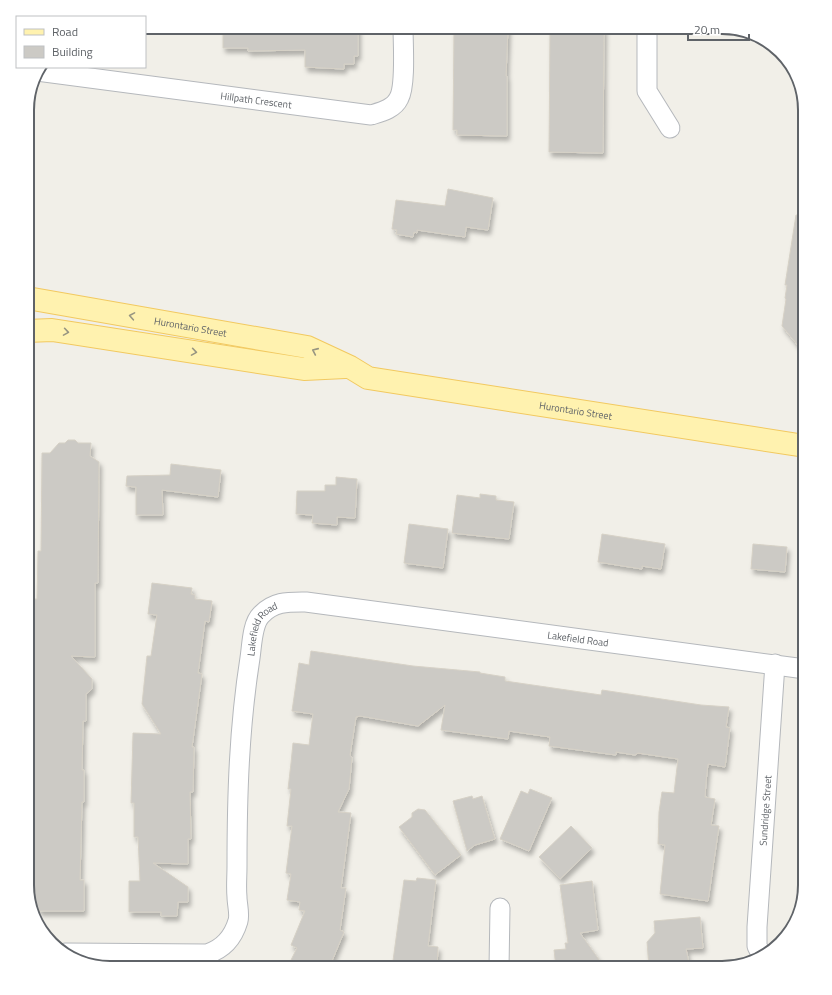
<svg xmlns="http://www.w3.org/2000/svg" width="832" height="995" viewBox="0 0 832 995" font-family="'Titillium Web',sans-serif">
  <style>
    .building { fill: #cccac5; stroke: #d6d1c6; filter: url(#shadow) }
    .lines { fill: none; stroke-linecap: round; stroke-linejoin: round }
    .minor-casing { stroke: #b5b8bc; stroke-width: 21 }
    .primary-casing { stroke: #f2c960; stroke-width: 24 }
    .minor { stroke: #fff; stroke-width: 19 }
    .primary { stroke: #fff2af; stroke-width: 22 }
    .oneway { stroke: #979581 }
    .labels { text-anchor: middle; stroke-width: 3.5; stroke-linejoin: round; paint-order: stroke }
    .street-label { font-size: 10px; fill: #5f6368; stroke: #fff }
    .rim { fill: none; stroke: #5f6368; stroke-width: 2 }
  </style>
  <defs>
    <filter id="shadow"><feDropShadow dx="2.5" dy="4.5" stdDeviation="2" flood-color="#0004"/></filter>
  </defs>
  <rect width="100%" height="100%" fill="#f1efe8"/>
  <g class="building">
    <path d="M 223,27 L 358,27 L 358,56 L 354,56 L 354,64 L 344,64 L 344,69 L 305,67 L 305,50 L 248,51 L 248,48 L 223,48 Z"/>
    <path d="M 454,27 L 508,27 L 506,76 L 507,76 L 507,136 L 457,135 L 457,130 L 453,130 Z"/>
    <path d="M 604,28 L 603,153 L 549,152 L 550,29 Z"/>
    <path d="M 448,189 L 493,198 L 488,230 L 466,227 L 465,237 L 417,230 L 417,233 L 414,232 L 413,237 L 396,234 L 397,230 L 392,229 L 396,200 L 445,206 Z"/>
    <path d="M 796,215 L 805,216 L 805,354 L 782,326 L 786,299 L 785,298 L 787,285 L 785,285 Z"/>
    <path d="M 68,440 L 75,440 L 78,443 L 91,443 L 90,456 L 99,462 L 98,583 L 95,583 L 95,657 L 71,656 L 92,679 L 92,689 L 86,694 L 86,721 L 83,721 L 82,770 L 84,770 L 84,802 L 82,802 L 80,880 L 84,880 L 84,911 L 40,911 L 31,898 L 27,885 L 27,697 L 30,697 L 31,664 L 33,664 L 34,599 L 37,599 L 38,551 L 41,551 L 42,453 L 50,453 L 59,443 L 65,443 Z"/>
    <path d="M 171,464 L 221,470 L 218,497 L 162,490 L 163,515 L 136,515 L 136,487 L 126,486 L 127,476 L 170,475 Z"/>
    <path d="M 336,477 L 357,479 L 355,518 L 337,517 L 337,525 L 312,523 L 313,515 L 296,514 L 297,491 L 325,491 L 325,485 L 336,485 Z"/>
    <path d="M 480,494 L 496,496 L 496,500 L 514,502 L 509,539 L 452,533 L 457,495 L 480,498 Z"/>
    <path d="M 409,524 L 448,529 L 443,568 L 404,563 Z"/>
    <path d="M 602,534 L 665,544 L 661,569 L 642,566 L 642,569 L 598,562 Z"/>
    <path d="M 753,544 L 787,547 L 785,572 L 751,569 Z"/>
    <path d="M 152,583 L 192,588 L 191,594 L 195,595 L 195,599 L 212,601 L 209,622 L 205,621 L 198,673 L 202,674 L 192,747 L 194,747 L 193,792 L 190,792 L 191,839 L 188,839 L 188,864 L 153,863 L 188,887 L 188,902 L 178,902 L 177,916 L 161,916 L 161,912 L 129,912 L 129,881 L 140,881 L 138,837 L 134,837 L 134,803 L 131,803 L 133,733 L 161,734 L 142,704 L 147,656 L 151,656 L 157,615 L 148,614 Z"/>
    <path d="M 311,651 L 413,666 L 480,672 L 480,673 L 505,677 L 505,681 L 601,695 L 602,690 L 701,705 L 729,707 L 726,727 L 730,728 L 725,767 L 708,764 L 706,782 L 705,797 L 715,799 L 711,825 L 719,826 L 708,901 L 660,894 L 665,845 L 658,844 L 659,812 L 662,792 L 674,793 L 678,759 L 638,753 L 635,755 L 616,752 L 616,755 L 549,746 L 550,737 L 509,731 L 508,739 L 441,730 L 445,705 L 418,726 L 360,716 L 356,717 L 350,755 L 352,758 L 349,789 L 338,812 L 351,813 L 341,888 L 346,888 L 340,930 L 344,932 L 329,968 L 287,968 L 297,948 L 291,945 L 305,911 L 299,910 L 300,902 L 287,900 L 291,874 L 286,873 L 292,826 L 287,826 L 291,789 L 288,789 L 291,763 L 293,743 L 309,745 L 313,714 L 292,711 L 299,663 L 309,665 Z"/>
    <path d="M 530,789 L 552,798 L 529,851 L 500,839 L 521,791 L 528,794 Z"/>
    <path d="M 472,796 L 473,799 L 482,796 L 495,839 L 475,845 L 467,851 L 453,801 Z"/>
    <path d="M 418,809 L 425,810 L 461,855 L 435,875 L 399,827 L 412,817 L 412,813 Z"/>
    <path d="M 571,826 L 592,848 L 560,879 L 539,857 Z"/>
    <path d="M 417,878 L 436,880 L 428,946 L 438,947 L 437,968 L 392,968 L 404,880 L 416,881 Z"/>
    <path d="M 592,881 L 598,930 L 580,933 L 605,968 L 556,968 L 554,950 L 566,949 L 565,943 L 568,943 L 560,885 Z"/>
    <path d="M 700,917 L 703,948 L 686,949 L 690,968 L 649,968 L 647,942 L 655,933 L 654,921 Z"/>
  </g>
  <g class="lines">
    <g class="minor-casing">
      <g id="minor">
        <path d="M 647,27 L 647,91 L 670,128"/>
        <path id="s1" d="M 37,71 L 371,115 C 381,112 394,109 399,98 C 406,85 403,43 403,27"/>
        <path id="s2" d="M 65,953 L 207,954 C 223,949 233,938 238,921 C 240,914 237,904 237,897 C 236,887 237,877 237,866 C 237,796 239,728 250,658 C 252,645 252,624 261,615 C 274,601 289,602 306,602 L 805,669"/>
        <path id="s3" d="M 762,956 L 757,946 L 757,927 L 775,664"/>
        <path d="M 499,968 L 500,908"/>
      </g>
    </g>
    <g class="primary-casing">
      <g id="primary">
        <path id="s4" d="M 27,298 L 307,347 L 350,367 L 368,378 L 805,446"/>
        <path d="M 27,331 L 52,330 L 304,369 L 345,367"/>
      </g>
    </g>
    <use href="#minor" class="minor"/>
    <use href="#primary" class="primary"/>
  </g>
  <defs><path id="oneway-chevron" d="M-2-3.5L2.5 0L-2 3.5" fill="none" stroke-width="1.6" stroke-linecap="round" stroke-linejoin="round"/></defs>
  <g class="oneway">
    <use href="#oneway-chevron" transform="translate(132 316) rotate(-170)"/>
    <use href="#oneway-chevron" transform="translate(66 332) rotate(9)"/>
    <use href="#oneway-chevron" transform="translate(315 351) rotate(-156)"/>
    <use href="#oneway-chevron" transform="translate(194 352) rotate(9)"/>
  </g>
  <g class="labels">
    <g class="street-label">
      <text dy="4" stroke="none"><textPath href="#s1" startOffset="221">Hillpath Crescent</textPath></text>
      <text dy="4" stroke="none"><textPath href="#s4" startOffset="166">Hurontario Street</textPath></text>
      <text dy="4" stroke="none"><textPath href="#s4" startOffset="563">Hurontario Street</textPath></text>
      <text dy="4" stroke="none"><textPath href="#s2" startOffset="486">Lakefield Road</textPath></text>
      <text dy="4" stroke="none"><textPath href="#s2" startOffset="821">Lakefield Road</textPath></text>
      <text dy="4" stroke="none"><textPath href="#s3" startOffset="147">Sundridge Street</textPath></text>
    </g>
  </g>
  <path d="M0 0H832V995H0ZM110 34H722A76 76 0 0 1 798 110V885A76 76 0 0 1 722 961H110A76 76 0 0 1 34 885V110A76 76 0 0 1 110 34Z" fill="#fff" fill-rule="evenodd"/>
  <path class="rim" d="M110 34H722A76 76 0 0 1 798 110V885A76 76 0 0 1 722 961H110A76 76 0 0 1 34 885V110A76 76 0 0 1 110 34Z"/>
  <rect x="16" y="16" width="130" height="52" fill="#ffffff" stroke="#bfc1c3"/>
  <rect x="24" y="29" width="20" height="6" fill="#fff2af" stroke="#bfc1c3"/>
  <text x="52" y="36" font-size="12" fill="#5f6368">Road</text>
  <rect x="24" y="46" width="20" height="12" fill="#cccac5" stroke="#bfc1c3"/>
  <text x="52" y="56" font-size="12" fill="#5f6368">Building</text>
  <path d="M688 34v6h61v-6" fill="none" stroke="#5f6368" stroke-width="2"/>
  <text x="694" y="34" font-size="12" fill="#5f6368" stroke="#ffffff" stroke-width="3" paint-order="stroke">20 m</text>
</svg>
